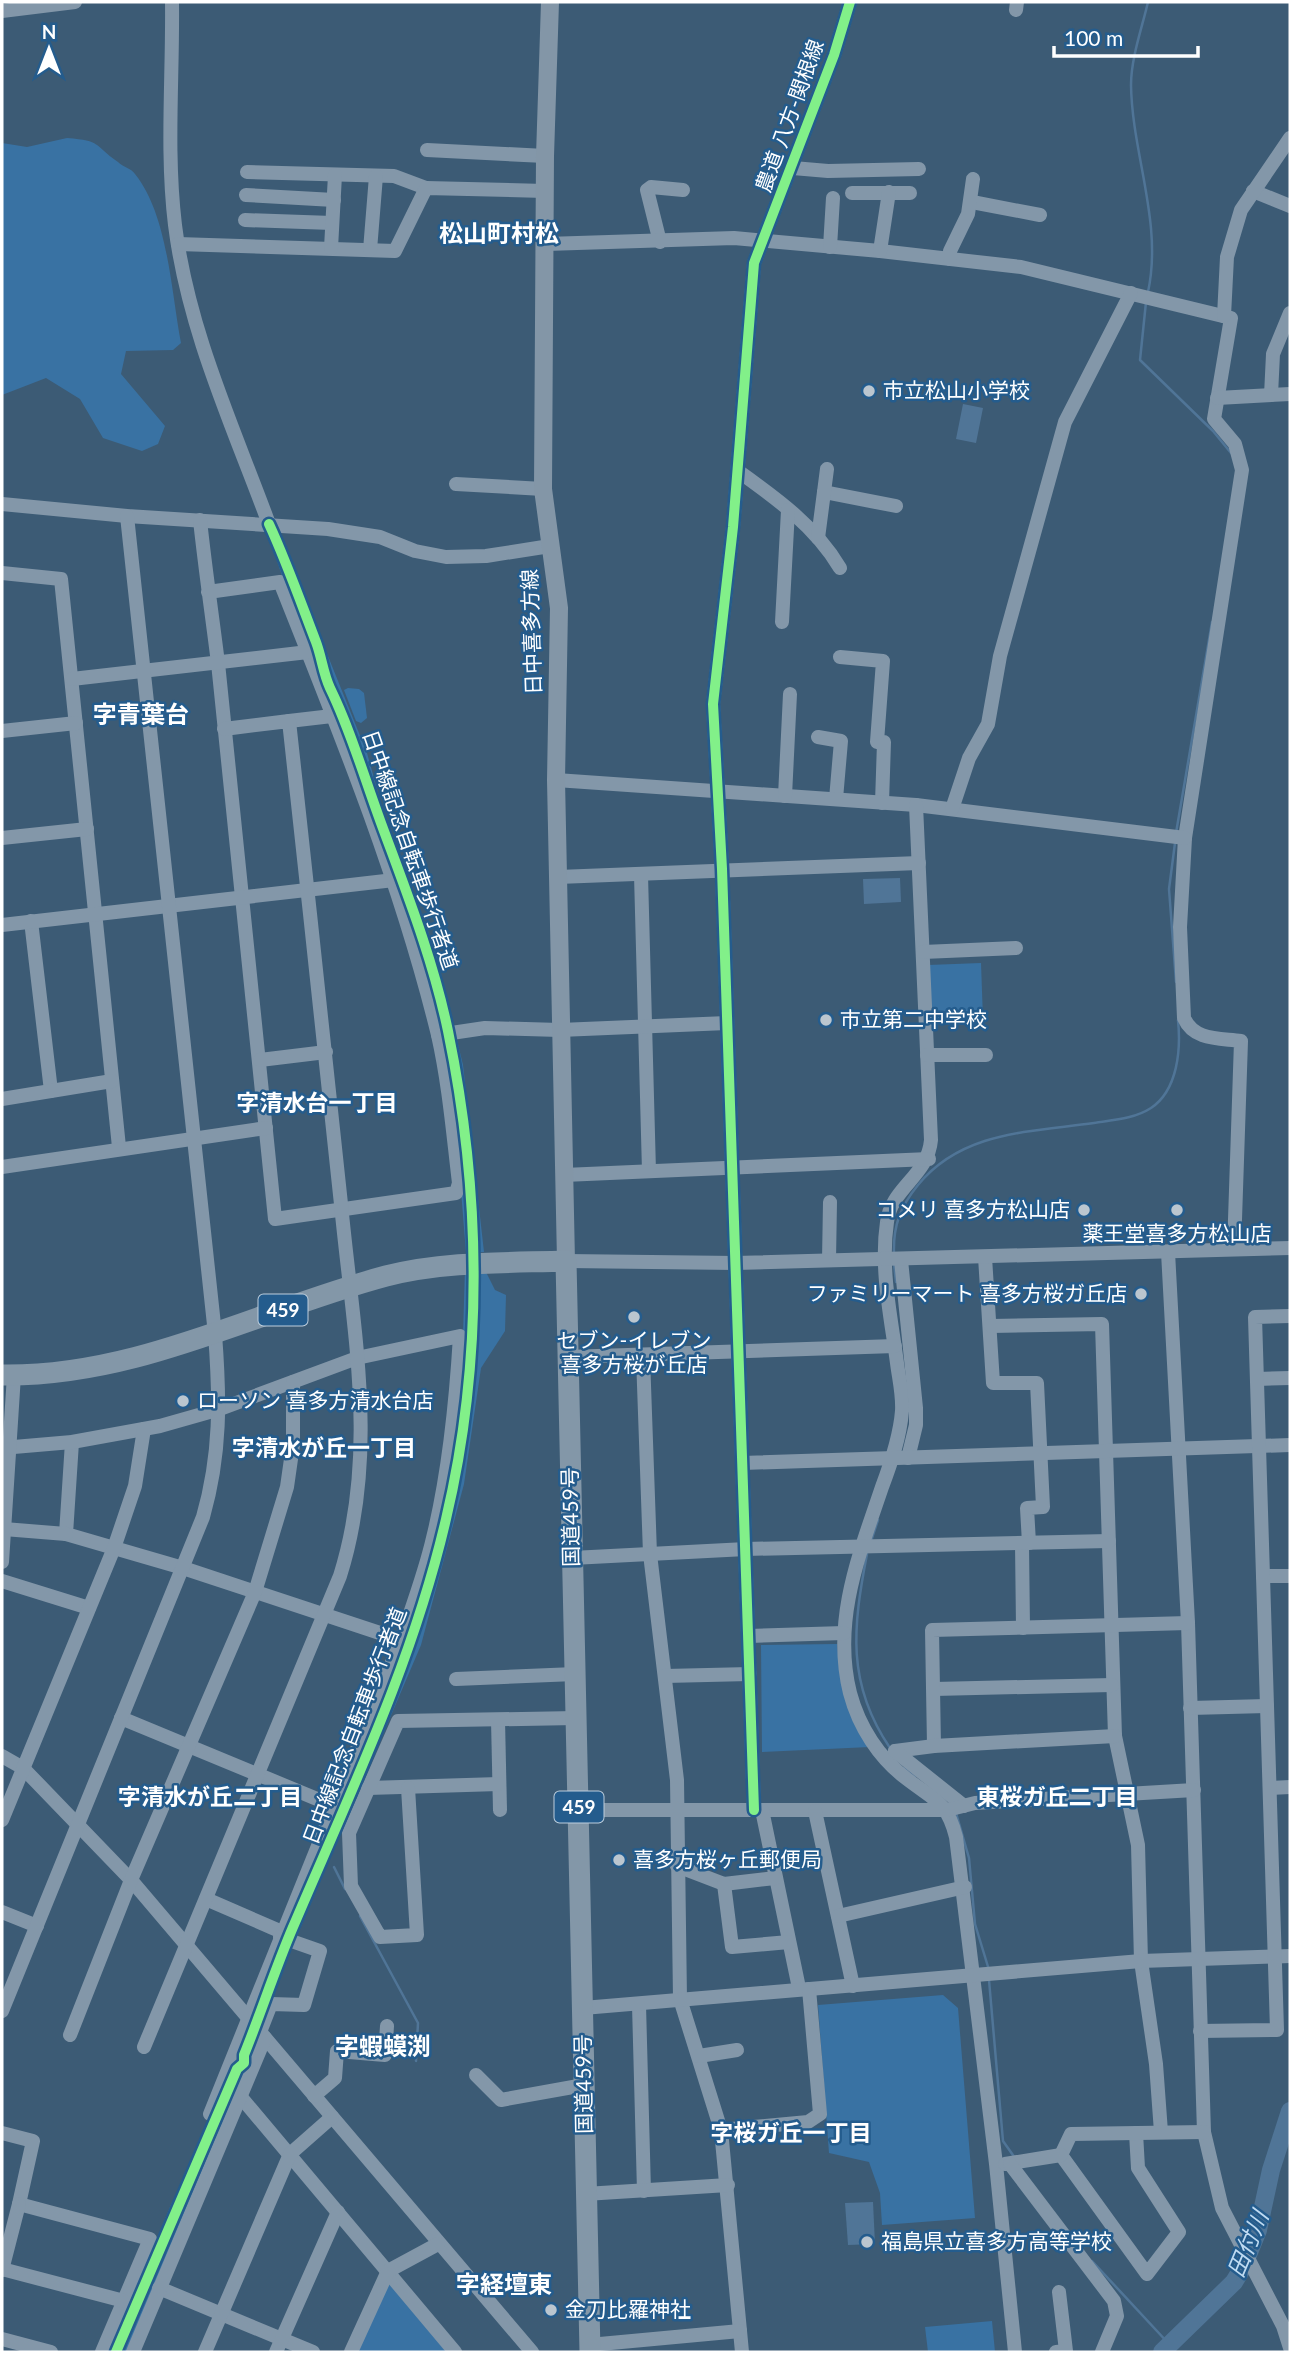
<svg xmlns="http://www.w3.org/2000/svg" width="1292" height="2354" viewBox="0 0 1292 2354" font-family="Lato,'Noto Sans JP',sans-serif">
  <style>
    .green { fill: #3972a3 }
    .water { fill: #507597 }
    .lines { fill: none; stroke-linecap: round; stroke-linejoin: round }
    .stream { stroke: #507597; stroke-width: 2.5 }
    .river { stroke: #507597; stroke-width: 18 }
    .minor { stroke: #8397a9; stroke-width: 14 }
    .major { stroke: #8396a7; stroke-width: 18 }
    .highway { stroke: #8397a8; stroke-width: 21 }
    .cycleway-casing { stroke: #245c8d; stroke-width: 15 }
    .cycleway { stroke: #82f089; stroke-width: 10 }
    .poi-dot { fill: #bbc6cf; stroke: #245c8d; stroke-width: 2.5 }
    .labels { text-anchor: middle; stroke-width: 5; stroke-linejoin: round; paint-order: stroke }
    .shield { fill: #245c8d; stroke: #bdcedd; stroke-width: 2 }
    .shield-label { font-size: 19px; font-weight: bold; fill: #fff }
    .street-label { font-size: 21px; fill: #fff; stroke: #245c8d }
    .poi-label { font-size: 21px; fill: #fff; stroke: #245c8d; text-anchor: start }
    .neighbourhood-label { font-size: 23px; font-weight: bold; fill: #fff; stroke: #245c8d }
    .water-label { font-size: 23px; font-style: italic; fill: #bfdbf2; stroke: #245c8d }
    .quarter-label { font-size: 24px; font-weight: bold; fill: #fff; stroke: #245c8d }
  </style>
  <rect width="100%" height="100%" fill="#3c5b75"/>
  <g class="green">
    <path d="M 67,138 C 103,141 92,144 118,162 C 123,167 131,168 135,174 C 168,215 171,291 181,343 L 173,350 L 126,351 L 121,374 L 165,426 L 158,444 L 142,451 L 103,438 L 80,399 L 46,378 L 2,395 L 2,143 L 27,147 Z"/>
    <path d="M 265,526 L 276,527 L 367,753 L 381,803 L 436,953 L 463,1065 L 484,1252 L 466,1253 L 458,1153 L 442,1043 Z"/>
    <path d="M 348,688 L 359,689 L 364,693 L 367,718 L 361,723 L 356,721 L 344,690 Z"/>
    <path d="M 981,963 L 983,1019 L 930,1021 L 928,965 Z"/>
    <path d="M 465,1268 L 484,1268 L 495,1290 L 506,1295 L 505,1331 L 481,1368 L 464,1484 L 421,1645 L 259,2025 L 253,2019 L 419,1593 L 462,1369 Z"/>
    <path d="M 837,1644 C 842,1686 844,1712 870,1747 L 762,1752 L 761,1645 Z"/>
    <path d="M 943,1995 L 958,2008 L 975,2218 L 882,2225 L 880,2193 L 869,2162 L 829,2153 L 818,2005 Z"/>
    <path d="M 248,2030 L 257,2036 L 257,2040 L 127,2352 L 112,2352 Z"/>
    <path d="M 390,2279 L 451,2352 L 355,2352 Z"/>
    <path d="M 992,2321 L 995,2352 L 928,2352 L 925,2327 Z"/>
  </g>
  <g class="water">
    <path d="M 963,404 L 983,408 L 976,443 L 956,439 Z"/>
    <path d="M 900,878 L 901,902 L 864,904 L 863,879 Z"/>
    <path d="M 873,2202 L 875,2244 L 848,2245 L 845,2203 Z"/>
  </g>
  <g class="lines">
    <g class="stream">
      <path d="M 1148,292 C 1163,223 1132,154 1131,85 C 1131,58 1142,28 1148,2"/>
      <path d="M 1146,302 L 1140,360 L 1213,431 L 1231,453"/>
      <path d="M 1176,833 L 1212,622"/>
      <path d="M 1175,843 L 1169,889 L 1176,982"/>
      <path d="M 894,1254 C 893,1226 900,1207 918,1185 C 962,1131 1030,1132 1094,1123 C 1113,1120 1134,1119 1151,1108 C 1178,1090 1181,1049 1178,1020"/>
      <path d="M 894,1264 L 896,1282"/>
      <path d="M 871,1541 L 878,1520"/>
      <path d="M 867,1554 C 853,1627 846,1683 890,1748"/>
      <path d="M 904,1768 L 915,1776"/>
      <path d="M 956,1813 L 969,1858 L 975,1924 L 989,1970"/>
      <path d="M 334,1867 L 345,1889"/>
      <path d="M 360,1916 L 418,2023 L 416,2061"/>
      <path d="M 989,1980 L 1003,2141 L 1015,2158"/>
      <path d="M 159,2237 L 173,2203"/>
      <path d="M 1092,2261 L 1169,2344"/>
      <path d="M 110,2352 L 155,2246"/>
    </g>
    <path class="river" d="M 1162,2352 L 1234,2282 L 1243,2267 L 1258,2230 L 1271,2170 L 1290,2111"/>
    <g class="minor">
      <path d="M 172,2 C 173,76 166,151 175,225 C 188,330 233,426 269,524"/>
      <path d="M 1016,10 L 1017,2"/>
      <path d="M 2,11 L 75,2"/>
      <path d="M 427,150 L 545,156"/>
      <path d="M 793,168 L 828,171 L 919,169"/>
      <path d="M 247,172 L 394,176 L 426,188"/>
      <path d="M 1253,191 L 1290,206"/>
      <path d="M 852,193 L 910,193"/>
      <path d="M 246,195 L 334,200"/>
      <path d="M 972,202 L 1040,215"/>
      <path d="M 245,220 L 332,223"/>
      <path d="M 660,242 L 647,190 L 651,187 L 683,190"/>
      <path d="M 178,244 L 395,251 L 426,188 L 545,191"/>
      <path d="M 546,244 L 734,238 L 880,251 L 1021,267 L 1231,318 L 1214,419 L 1235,444 L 1242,470 L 1185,838 L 1180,927 L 1184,1018 C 1194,1041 1220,1038 1241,1041 L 1234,1249"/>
      <path d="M 830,247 L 833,198"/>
      <path d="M 331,248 L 335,175"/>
      <path d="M 370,250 L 376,176"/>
      <path d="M 880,251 L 889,192"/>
      <path d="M 950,259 L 950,251 L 968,214 L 973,179"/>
      <path d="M 1224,316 L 1227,257 L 1241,210 L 1290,138"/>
      <path d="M 1271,395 L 1273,354 L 1290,313"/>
      <path d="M 1217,398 L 1290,394"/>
      <path d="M 738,471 C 776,498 816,527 840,568"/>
      <path d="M 456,484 L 543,489"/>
      <path d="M 824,492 L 896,506"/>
      <path d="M 2,504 L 127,516 L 328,529 L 380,537 L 415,551 L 446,557 L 486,556 L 550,546"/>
      <path d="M 200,520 C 205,567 212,615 218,663 L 275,1219 L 456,1193 L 459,1183 C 453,1133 449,1084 438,1035 C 400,880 339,730 280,582 L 208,592"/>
      <path d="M 818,538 L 827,469"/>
      <path d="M 2,573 L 61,579 L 119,1147"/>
      <path d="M 782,622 L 788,510"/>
      <path d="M 840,657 L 883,661 L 877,742 L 884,742 L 882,803"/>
      <path d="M 72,679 L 308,652"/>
      <path d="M 289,721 L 332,716"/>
      <path d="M 2,731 L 76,723"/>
      <path d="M 818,737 L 841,741 L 836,799"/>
      <path d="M 556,780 L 916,805 L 1185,838"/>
      <path d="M 785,796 L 790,694"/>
      <path d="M 916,805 L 931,1140 C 928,1176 891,1188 887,1222 C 880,1269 891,1317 897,1363 C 899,1379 903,1395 902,1411 C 900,1437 891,1463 882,1487 C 859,1555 832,1621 850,1693 C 859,1727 879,1758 907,1779 C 934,1800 947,1801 956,1837 L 996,2164 L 1015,2352"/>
      <path d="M 952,809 L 969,758 L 988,724 L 1000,656 L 1065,422 L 1131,293"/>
      <path d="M 2,838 L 87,829"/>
      <path d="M 641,875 L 649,1171"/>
      <path d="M 558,877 L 919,863"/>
      <path d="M 31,921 L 51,1091"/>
      <path d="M 2,925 L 394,880"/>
      <path d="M 923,952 L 1016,948"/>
      <path d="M 438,1035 L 485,1028 L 560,1030 L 727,1023"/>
      <path d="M 927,1055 L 986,1055"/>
      <path d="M 260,1060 L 326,1052"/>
      <path d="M 2,1099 L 112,1081"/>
      <path d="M 2,1167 L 266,1128"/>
      <path d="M 564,1175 L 929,1159"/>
      <path d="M 1168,1252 L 1188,1623 L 1204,2132 L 1222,2208 L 1283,2326 L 1290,2348"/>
      <path d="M 985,1257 L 993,1383 L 1037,1383 L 1043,1507 L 1027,1508 L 1029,1543"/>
      <path d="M 829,1260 L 830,1202"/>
      <path d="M 901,1260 L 916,1408 L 916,1425 L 908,1458"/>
      <path d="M 566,1261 L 736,1263 L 1290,1248"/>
      <path d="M 991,1326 L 1102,1324 L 1115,1736 L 1138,1845 L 1141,1961 L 1156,2064 L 1161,2132"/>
      <path d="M 567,1357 L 895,1346"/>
      <path d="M 643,1357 L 650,1554 L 677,1780 L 680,1999 L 721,2130 L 742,2352"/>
      <path d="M 1257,1379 L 1290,1378"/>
      <path d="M 72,1442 L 66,1534 L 183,1568 L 401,1640"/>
      <path d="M 2,1448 L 72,1442 L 160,1426 L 220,1409 L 357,1358 L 460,1336 C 456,1403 449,1473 433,1538 C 425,1573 412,1607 401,1640 L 210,2114"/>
      <path d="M 743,1463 L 1290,1445"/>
      <path d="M 4,1529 L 66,1534"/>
      <path d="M 1022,1544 L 1023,1628"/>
      <path d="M 572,1558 L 746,1549 L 1109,1541"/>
      <path d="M 2,1562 L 14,1375"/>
      <path d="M 1263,1576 L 1290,1576"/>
      <path d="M 2,1581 L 89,1608"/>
      <path d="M 749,1636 L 844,1633"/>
      <path d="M 665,1676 L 750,1674"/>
      <path d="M 456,1679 L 575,1674"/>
      <path d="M 934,1689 L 1112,1685"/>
      <path d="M 1190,1708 L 1267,1706"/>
      <path d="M 121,1718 L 334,1806"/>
      <path d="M 498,1720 L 500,1810"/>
      <path d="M 934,1746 L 932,1630 L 1188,1623"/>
      <path d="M 895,1751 L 934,1746 L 1115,1736"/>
      <path d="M 895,1751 L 964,1806"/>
      <path d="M 2,1756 L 23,1768 L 131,1880 L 532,2352"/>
      <path d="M 368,1788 L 499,1784"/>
      <path d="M 408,1788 L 417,1935 L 380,1937 L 351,1886 L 349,1833 L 398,1721 L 576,1718"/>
      <path d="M 1270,1788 L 1290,1787"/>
      <path d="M 579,1810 L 947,1810 L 975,1803 L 1194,1790"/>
      <path d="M 754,1810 L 722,869 L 713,704 L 733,527 L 754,263 L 834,55 L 850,2"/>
      <path d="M 762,1810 L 799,1988"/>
      <path d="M 815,1811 L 853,1986"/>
      <path d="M 2,1820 L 114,1548 L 135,1486 L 144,1429"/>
      <path d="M 677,1866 L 724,1884 L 775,1878"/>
      <path d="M 724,1884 L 732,1947 L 789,1942"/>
      <path d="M 206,1899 L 282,1932"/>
      <path d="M 2,1912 L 37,1926"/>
      <path d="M 838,1916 L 965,1887"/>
      <path d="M 639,2005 L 644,2191"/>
      <path d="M 583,2008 L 1141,1961 L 1290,1956"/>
      <path d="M 2,2011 L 203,1517 C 221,1454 220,1399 215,1334 L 127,516"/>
      <path d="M 1200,2031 L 1277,2030 L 1255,1317 L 1290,1316"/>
      <path d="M 260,2032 L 271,2004 L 304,2005 L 320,1951 L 280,1937"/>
      <path d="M 70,2035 L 131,1880 L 255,1592 L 287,1487 L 293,1445 L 293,1382"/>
      <path d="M 144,2047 L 340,1576 C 379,1452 353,1331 341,1204 C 325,1043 306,882 289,721 L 224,729"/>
      <path d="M 699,2056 L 737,2050"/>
      <path d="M 476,2075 L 501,2100 L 584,2085"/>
      <path d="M 240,2096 L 455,2352"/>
      <path d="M 314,2096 L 335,2078 L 337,2051 L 385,2055 L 387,2026"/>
      <path d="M 721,2130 L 808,2122 L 820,2114 L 809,1989"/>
      <path d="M 2,2133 L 33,2141 L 19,2204 L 150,2239 L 102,2352"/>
      <path d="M 1061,2155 L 1147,2274 L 1179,2232 L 1138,2168 L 1136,2133"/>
      <path d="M 1061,2155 L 1071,2134 L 1204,2132"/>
      <path d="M 1005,2164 L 1061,2155"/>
      <path d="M 1010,2164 L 1114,2301 L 1117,2316 L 1102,2352"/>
      <path d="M 585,2194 L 728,2185"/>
      <path d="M 2,2269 L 124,2301"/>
      <path d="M 2,2270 L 19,2204"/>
      <path d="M 159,2288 L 313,2352"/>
      <path d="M 2,2339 L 51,2352"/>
      <path d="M 589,2345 L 740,2331"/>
      <path d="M 133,2352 L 265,2038"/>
      <path d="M 205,2352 L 290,2154 L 332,2117"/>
      <path d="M 276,2352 L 338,2212"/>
      <path d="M 351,2352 L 388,2271 L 438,2244"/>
      <path d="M 1056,2352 L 1066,2351 L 1059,2292"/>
    </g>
    <path class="major" d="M 550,2 L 545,156 L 543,489 L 559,608 L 556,780 L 566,1261"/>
    <path class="highway" d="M 2,1375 C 138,1377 258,1310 386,1276 C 445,1261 507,1263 566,1261 L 590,2352"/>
    <g class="cycleway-casing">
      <g id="cycleway">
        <path d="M 754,1810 L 722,869 L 713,704 L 733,527 L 754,263 L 834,55 L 850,2"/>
        <path d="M 116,2352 L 237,2069 L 244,2063 L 244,2055 C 261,2013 275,1969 293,1927 C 350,1793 413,1662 446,1519 C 484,1359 481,1191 448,1031 C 433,959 406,891 381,823 C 364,777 351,731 330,688 C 323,673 322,658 316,642 C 301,603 287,563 269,524"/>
      </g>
    </g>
    <use href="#cycleway" class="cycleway"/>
  </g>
  <g class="poi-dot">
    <circle cx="869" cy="391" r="7"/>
    <circle cx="826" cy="1020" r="7"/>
    <circle cx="1084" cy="1210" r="7"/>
    <circle cx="1177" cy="1210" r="7"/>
    <circle cx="1141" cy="1294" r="7"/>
    <circle cx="634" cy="1317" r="7"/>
    <circle cx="183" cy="1401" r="7"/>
    <circle cx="619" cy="1860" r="7"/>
    <circle cx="867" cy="2242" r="7"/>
    <circle cx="551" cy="2310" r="7"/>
  </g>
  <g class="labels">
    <g class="shield">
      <rect x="258.5" y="1294.5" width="49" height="31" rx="5"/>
      <rect x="554.5" y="1791.5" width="49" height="31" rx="5"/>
    </g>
    <g class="shield-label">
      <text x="283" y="1317">459</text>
      <text x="579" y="1814">459</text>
    </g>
    <g class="street-label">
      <text transform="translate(790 116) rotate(-70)" y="7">農道 八方-関根線</text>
      <text transform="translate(532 632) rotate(-92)" y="7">日中喜多方線</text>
      <text transform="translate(410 850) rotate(71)" y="7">日中線記念自転車歩行者道</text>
      <text transform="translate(571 1517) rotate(-91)" y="7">国道459号</text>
      <text transform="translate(355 1726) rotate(-69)" y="7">日中線記念自転車歩行者道</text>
      <text transform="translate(584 2084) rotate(-91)" y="7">国道459号</text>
    </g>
    <g class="poi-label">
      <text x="883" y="398">市立松山小学校</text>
      <text x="840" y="1027">市立第二中学校</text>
      <text x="1070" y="1217" text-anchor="end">コメリ 喜多方松山店</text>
      <text x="1177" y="1241" text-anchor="middle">薬王堂喜多方松山店</text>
      <text x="1127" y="1301" text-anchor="end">ファミリーマート 喜多方桜ガ丘店</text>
      <text x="634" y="1348" text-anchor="middle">セブン-イレブン<tspan x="634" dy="24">喜多方桜が丘店</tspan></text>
      <text x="197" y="1408">ローソン 喜多方清水台店</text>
      <text x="633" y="1867">喜多方桜ヶ丘郵便局</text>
      <text x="881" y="2249">福島県立喜多方高等学校</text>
      <text x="565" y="2317">金刀比羅神社</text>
    </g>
    <g class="neighbourhood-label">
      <text x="317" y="1111">字清水台一丁目</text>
      <text x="324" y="1456">字清水が丘一丁目</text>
      <text x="210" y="1805">字清水が丘二丁目</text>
      <text x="1057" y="1805">東桜ガ丘二丁目</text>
      <text x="791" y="2141">字桜ガ丘一丁目</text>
    </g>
    <g class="water-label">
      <text transform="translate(1248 2244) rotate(-67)" y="8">田付川</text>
    </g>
    <g class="quarter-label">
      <text x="499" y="242">松山町村松</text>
      <text x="141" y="723">字青葉台</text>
      <text x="383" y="2055">字蝦蟆渕</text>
      <text x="504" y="2293">字経壇東</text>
    </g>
  </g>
  <rect width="1292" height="2354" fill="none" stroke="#ffffff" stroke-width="7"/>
  <g transform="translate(49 49)" stroke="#245c8d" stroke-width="5" paint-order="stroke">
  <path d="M0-5L12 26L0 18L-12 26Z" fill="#ffffff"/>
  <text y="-10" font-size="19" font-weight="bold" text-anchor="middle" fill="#ffffff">N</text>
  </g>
  <path d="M1054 46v10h144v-10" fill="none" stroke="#ffffff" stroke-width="3.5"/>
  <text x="1064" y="46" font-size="21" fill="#ffffff" stroke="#245c8d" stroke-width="5" paint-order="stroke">100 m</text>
</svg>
